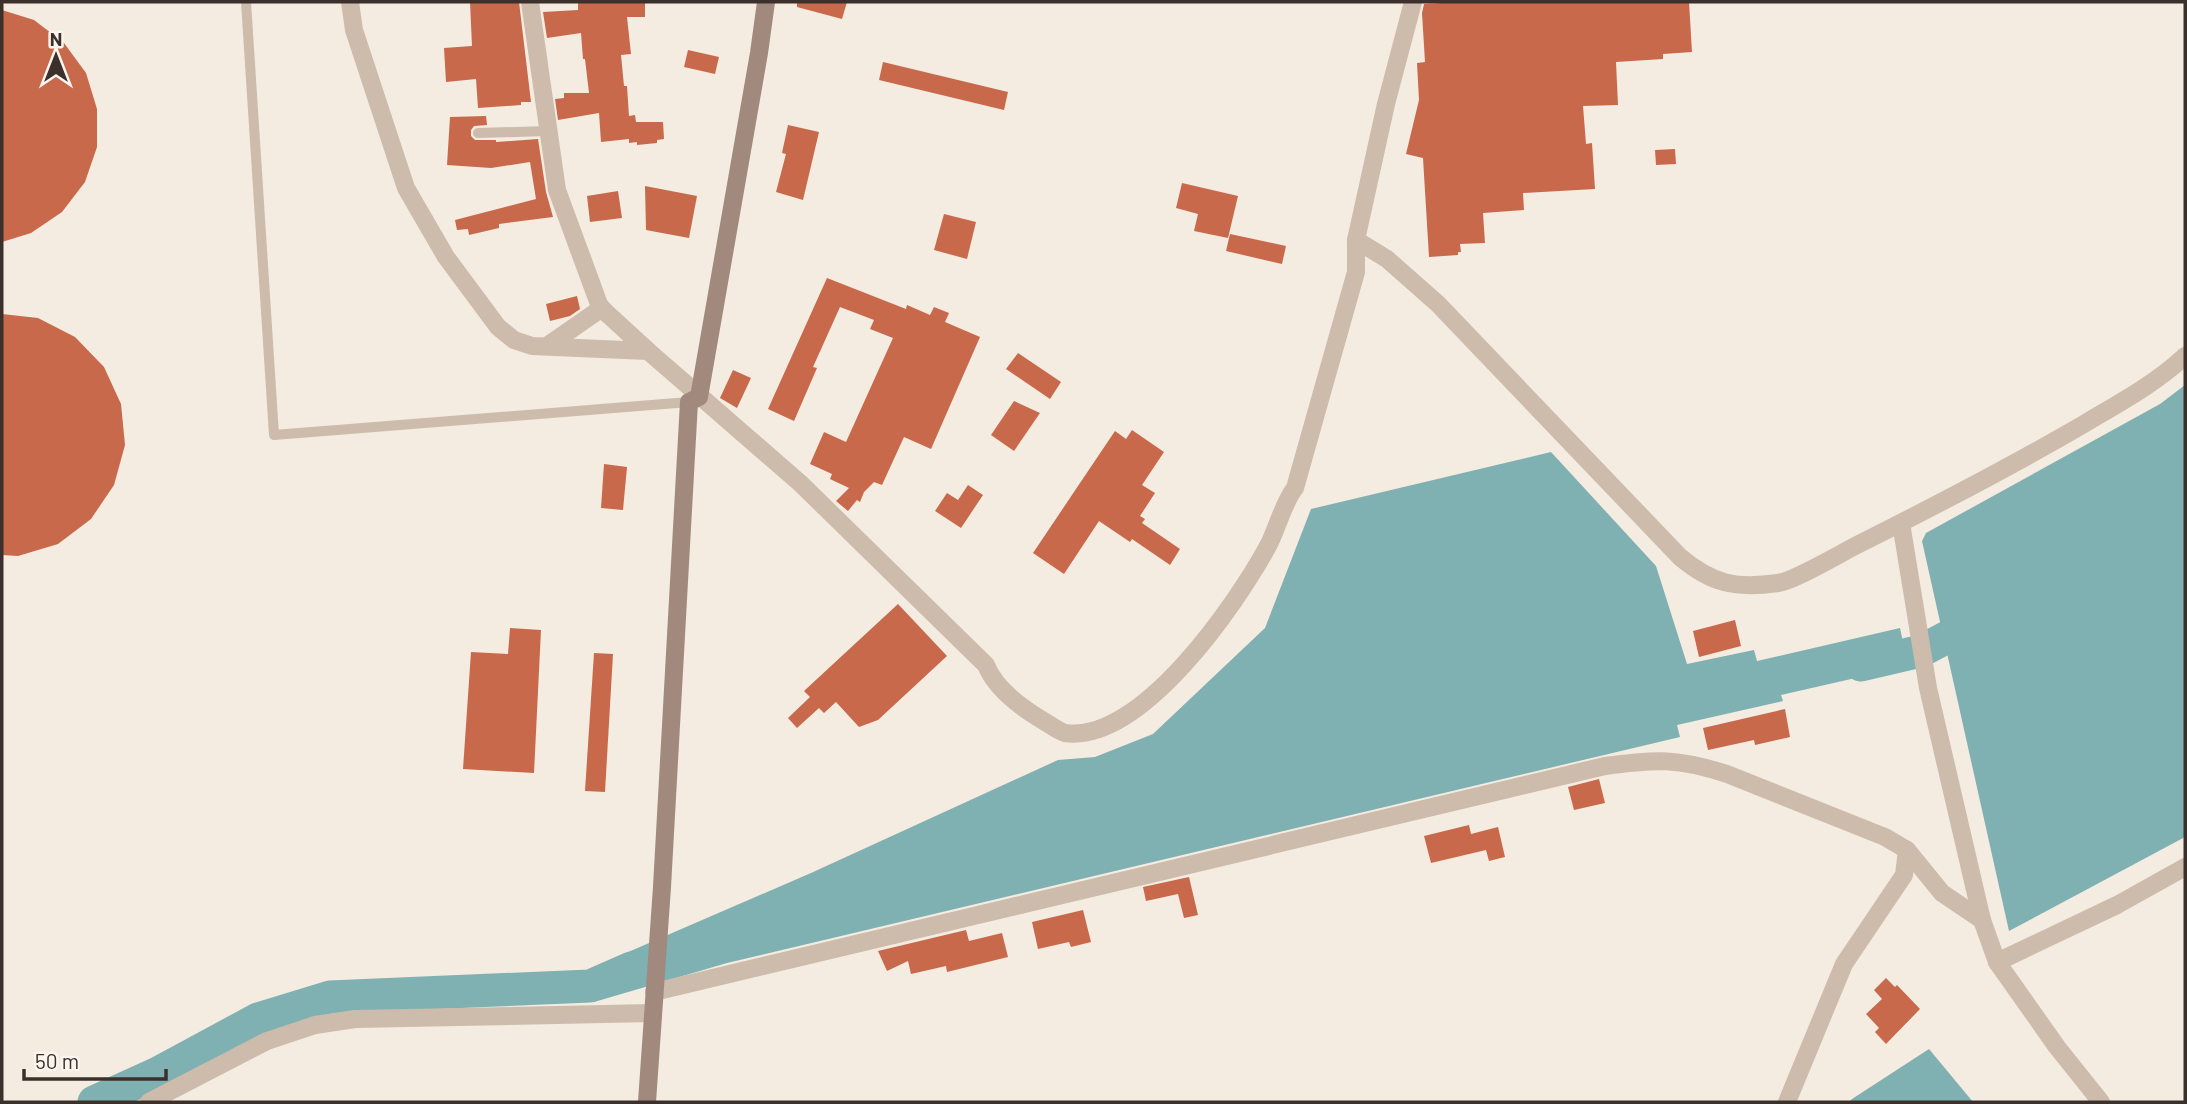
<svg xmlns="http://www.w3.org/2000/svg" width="2187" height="1104" viewBox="0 0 2187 1104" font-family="Barlow,sans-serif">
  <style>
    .water { fill: #7fb0b2 }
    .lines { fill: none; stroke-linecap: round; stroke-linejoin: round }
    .river { stroke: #7fb0b2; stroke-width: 33 }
    .building { fill: #c8694b }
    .lane { stroke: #cdbbac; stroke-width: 10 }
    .street { stroke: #cdbbac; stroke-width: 18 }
    .secondary { stroke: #a18a7d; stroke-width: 18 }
  </style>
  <rect width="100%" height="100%" fill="#f4ebe1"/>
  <g class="water">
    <path d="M 2185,385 L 2185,837 L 2009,931 L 1922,541 L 1926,533 L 2160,404 Z"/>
    <path d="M 1551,452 L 1656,566 L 1687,664 L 1754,650 L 1757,661 L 1900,628 L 1908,666 L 1781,695 L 1783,701 L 1677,725 L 1680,737 L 727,963 L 594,1002 L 589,969 L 811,873 L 1058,760 L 1095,757 L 1153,734 L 1265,628 L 1311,509 Z"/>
    <path d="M 1929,1049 L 1973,1102 L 1849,1102 L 1852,1099 Z"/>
  </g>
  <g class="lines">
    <g class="river">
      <path d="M 1861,665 L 1921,651 L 1983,618"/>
      <path d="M 94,1102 L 158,1073 L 258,1019 L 330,997 L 590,986 L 631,968"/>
    </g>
  </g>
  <g class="building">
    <path d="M 470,2 L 519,2 L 531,102 L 521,102 L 521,105 L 478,108 L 476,79 L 446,82 L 444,48 L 472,46 Z"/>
    <path d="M 578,2 L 645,2 L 645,17 L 627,17 L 631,54 L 621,55 L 624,86 L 627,86 L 629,116 L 635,115 L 636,122 L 663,122 L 664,139 L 657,140 L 657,143 L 637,145 L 637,142 L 629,143 L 629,139 L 601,142 L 599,113 L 558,120 L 555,99 L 564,98 L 564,93 L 589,93 L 585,59 L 583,59 L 581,33 L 547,38 L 543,12 L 578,10 Z"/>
    <path d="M 797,2 L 847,2 L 842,19 L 797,7 Z"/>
    <path d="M 1459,2 L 1689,2 L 1692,52 L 1663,54 L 1663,59 L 1616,62 L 1618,105 L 1583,106 L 1586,144 L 1592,143 L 1595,189 L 1523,193 L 1524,210 L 1483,213 L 1485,243 L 1460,244 L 1461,252 L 1458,252 L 1458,255 L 1429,257 L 1423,158 L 1406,154 L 1419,100 L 1417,63 L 1425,62 L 1422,13 L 1424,4 Z"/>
    <path d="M 2,10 L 34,20 L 64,43 L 86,73 L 97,109 L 97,147 L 85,182 L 62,212 L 31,233 L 2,242 Z"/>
    <path d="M 688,50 L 719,57 L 715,74 L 684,67 Z"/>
    <path d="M 883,62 L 1008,92 L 1004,110 L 879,80 Z"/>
    <path d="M 486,116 L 487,125 L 474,126 L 471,130 L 471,136 L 475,140 L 496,140 L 496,142 L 538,139 L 546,192 L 553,217 L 499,224 L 499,228 L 469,235 L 468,229 L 457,230 L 455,220 L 536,199 L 530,162 L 491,168 L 447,165 L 450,117 Z"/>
    <path d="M 788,125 L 819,132 L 803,200 L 776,192 L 786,154 L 782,153 Z"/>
    <path d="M 1675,149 L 1676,164 L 1656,165 L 1655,150 Z"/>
    <path d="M 1182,183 L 1238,196 L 1228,238 L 1194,231 L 1198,214 L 1176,208 Z"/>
    <path d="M 645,186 L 697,196 L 689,238 L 646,230 Z"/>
    <path d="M 618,191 L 622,218 L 590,222 L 587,196 Z"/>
    <path d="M 944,214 L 976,222 L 967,259 L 934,250 Z"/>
    <path d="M 1230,234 L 1286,246 L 1282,264 L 1226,251 Z"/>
    <path d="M 827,278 L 906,309 L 907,305 L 930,315 L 934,307 L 949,313 L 945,322 L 980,337 L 931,449 L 904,437 L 882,485 L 874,482 L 864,492 L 860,502 L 857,500 L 848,511 L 836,501 L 849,488 L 830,479 L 832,474 L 810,464 L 824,432 L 846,442 L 893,338 L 870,329 L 874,320 L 840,307 L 813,367 L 817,368 L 794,421 L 768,409 Z"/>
    <path d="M 577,296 L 580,309 L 570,316 L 550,321 L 546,304 Z"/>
    <path d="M 2,314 L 38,318 L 75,337 L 104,367 L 121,404 L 125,445 L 114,485 L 91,519 L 58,544 L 18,556 L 2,555 Z"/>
    <path d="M 1018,353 L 1061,382 L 1050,399 L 1006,369 Z"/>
    <path d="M 733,370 L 751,378 L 737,408 L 720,398 Z"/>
    <path d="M 1014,401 L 1040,413 L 1014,451 L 991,435 Z"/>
    <path d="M 1132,430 L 1164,452 L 1142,485 L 1155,493 L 1140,516 L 1145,519 L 1142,523 L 1180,549 L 1170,565 L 1132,539 L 1130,542 L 1099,521 L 1064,574 L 1033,553 L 1115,431 L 1126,439 Z"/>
    <path d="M 604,464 L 627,467 L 623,510 L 601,508 Z"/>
    <path d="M 968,485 L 983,495 L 961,528 L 935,511 L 947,493 L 958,500 Z"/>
    <path d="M 898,604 L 947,656 L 878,720 L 859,727 L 836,702 L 824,713 L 819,708 L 797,728 L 788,718 L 810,697 L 804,691 Z"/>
    <path d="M 1735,620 L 1741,646 L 1699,657 L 1693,631 Z"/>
    <path d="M 510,628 L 541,630 L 534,773 L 463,769 L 471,652 L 508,654 Z"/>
    <path d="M 594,653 L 613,654 L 605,792 L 585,791 Z"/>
    <path d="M 1785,709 L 1790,737 L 1755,745 L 1754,740 L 1708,750 L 1703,728 Z"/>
    <path d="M 1599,779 L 1605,803 L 1574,810 L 1568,787 Z"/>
    <path d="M 1469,825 L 1471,834 L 1498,827 L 1505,857 L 1489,861 L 1486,850 L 1431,863 L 1424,836 Z"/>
    <path d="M 1189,877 L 1198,915 L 1184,918 L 1178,894 L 1146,901 L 1143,887 Z"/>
    <path d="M 1083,910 L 1091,942 L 1071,947 L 1069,942 L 1038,949 L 1032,922 Z"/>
    <path d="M 966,930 L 969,941 L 1002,933 L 1008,957 L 947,972 L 946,966 L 911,974 L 908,961 L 887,971 L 878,951 Z"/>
    <path d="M 1886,978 L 1895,987 L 1897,985 L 1920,1009 L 1886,1044 L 1875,1032 L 1879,1028 L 1866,1014 L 1882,999 L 1874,990 Z"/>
  </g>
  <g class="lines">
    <g class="lane">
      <path d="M 246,2 L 274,435 L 689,402"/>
      <path d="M 478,133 L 548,131"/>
    </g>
    <g class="street">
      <path d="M 350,2 L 354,30 L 406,188 L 446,257 L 498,327 L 514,340 L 532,346 L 648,351 L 800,483 L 986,665 C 995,688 1022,708 1042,720 C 1049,724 1058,731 1065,733 C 1141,744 1237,603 1268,546 C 1277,529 1284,501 1295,488 L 1356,272 L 1356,240 L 1386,104 L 1413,2"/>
      <path d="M 530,2 L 557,190 L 600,307 L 648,351"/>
      <path d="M 1356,240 L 1387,259 L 1438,304 L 1680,557 C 1712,584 1736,589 1778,583 C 1794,581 1841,553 1859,544 C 1935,506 2010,467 2084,424 C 2119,403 2155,384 2185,356"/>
      <path d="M 547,346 L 602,308"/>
      <path d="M 1901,523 L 1928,688 L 1982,920 L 1997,962 L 2057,1047 L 2101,1102"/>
      <path d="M 1997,962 L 2117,905 L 2185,867"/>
      <path d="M 654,992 L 1605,766 C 1656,759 1678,758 1727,774 L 1885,837 L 1907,850 L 1942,893 L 1982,920"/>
      <path d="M 149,1102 L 267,1041 L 315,1025 L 355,1019 L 653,1013"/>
      <path d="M 1787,1102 L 1844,964 L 1904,875 L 1907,850"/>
    </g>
    <path class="secondary" d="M 647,1102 L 662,887 L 689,402 L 699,397 L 759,53 L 766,2"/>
  </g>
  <rect width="2187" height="1104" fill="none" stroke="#3b302b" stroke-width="7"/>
  <g transform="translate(56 56)" stroke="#fbf5ee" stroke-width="5" paint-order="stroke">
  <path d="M0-5L12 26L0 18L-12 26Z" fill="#3b302b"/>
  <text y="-10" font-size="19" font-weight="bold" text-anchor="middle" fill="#3b302b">N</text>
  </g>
  <path d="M24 1069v10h142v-10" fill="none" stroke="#3b302b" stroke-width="3.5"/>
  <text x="35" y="1069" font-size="21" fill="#3b302b" stroke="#fbf5ee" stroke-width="5" paint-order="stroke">50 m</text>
</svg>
